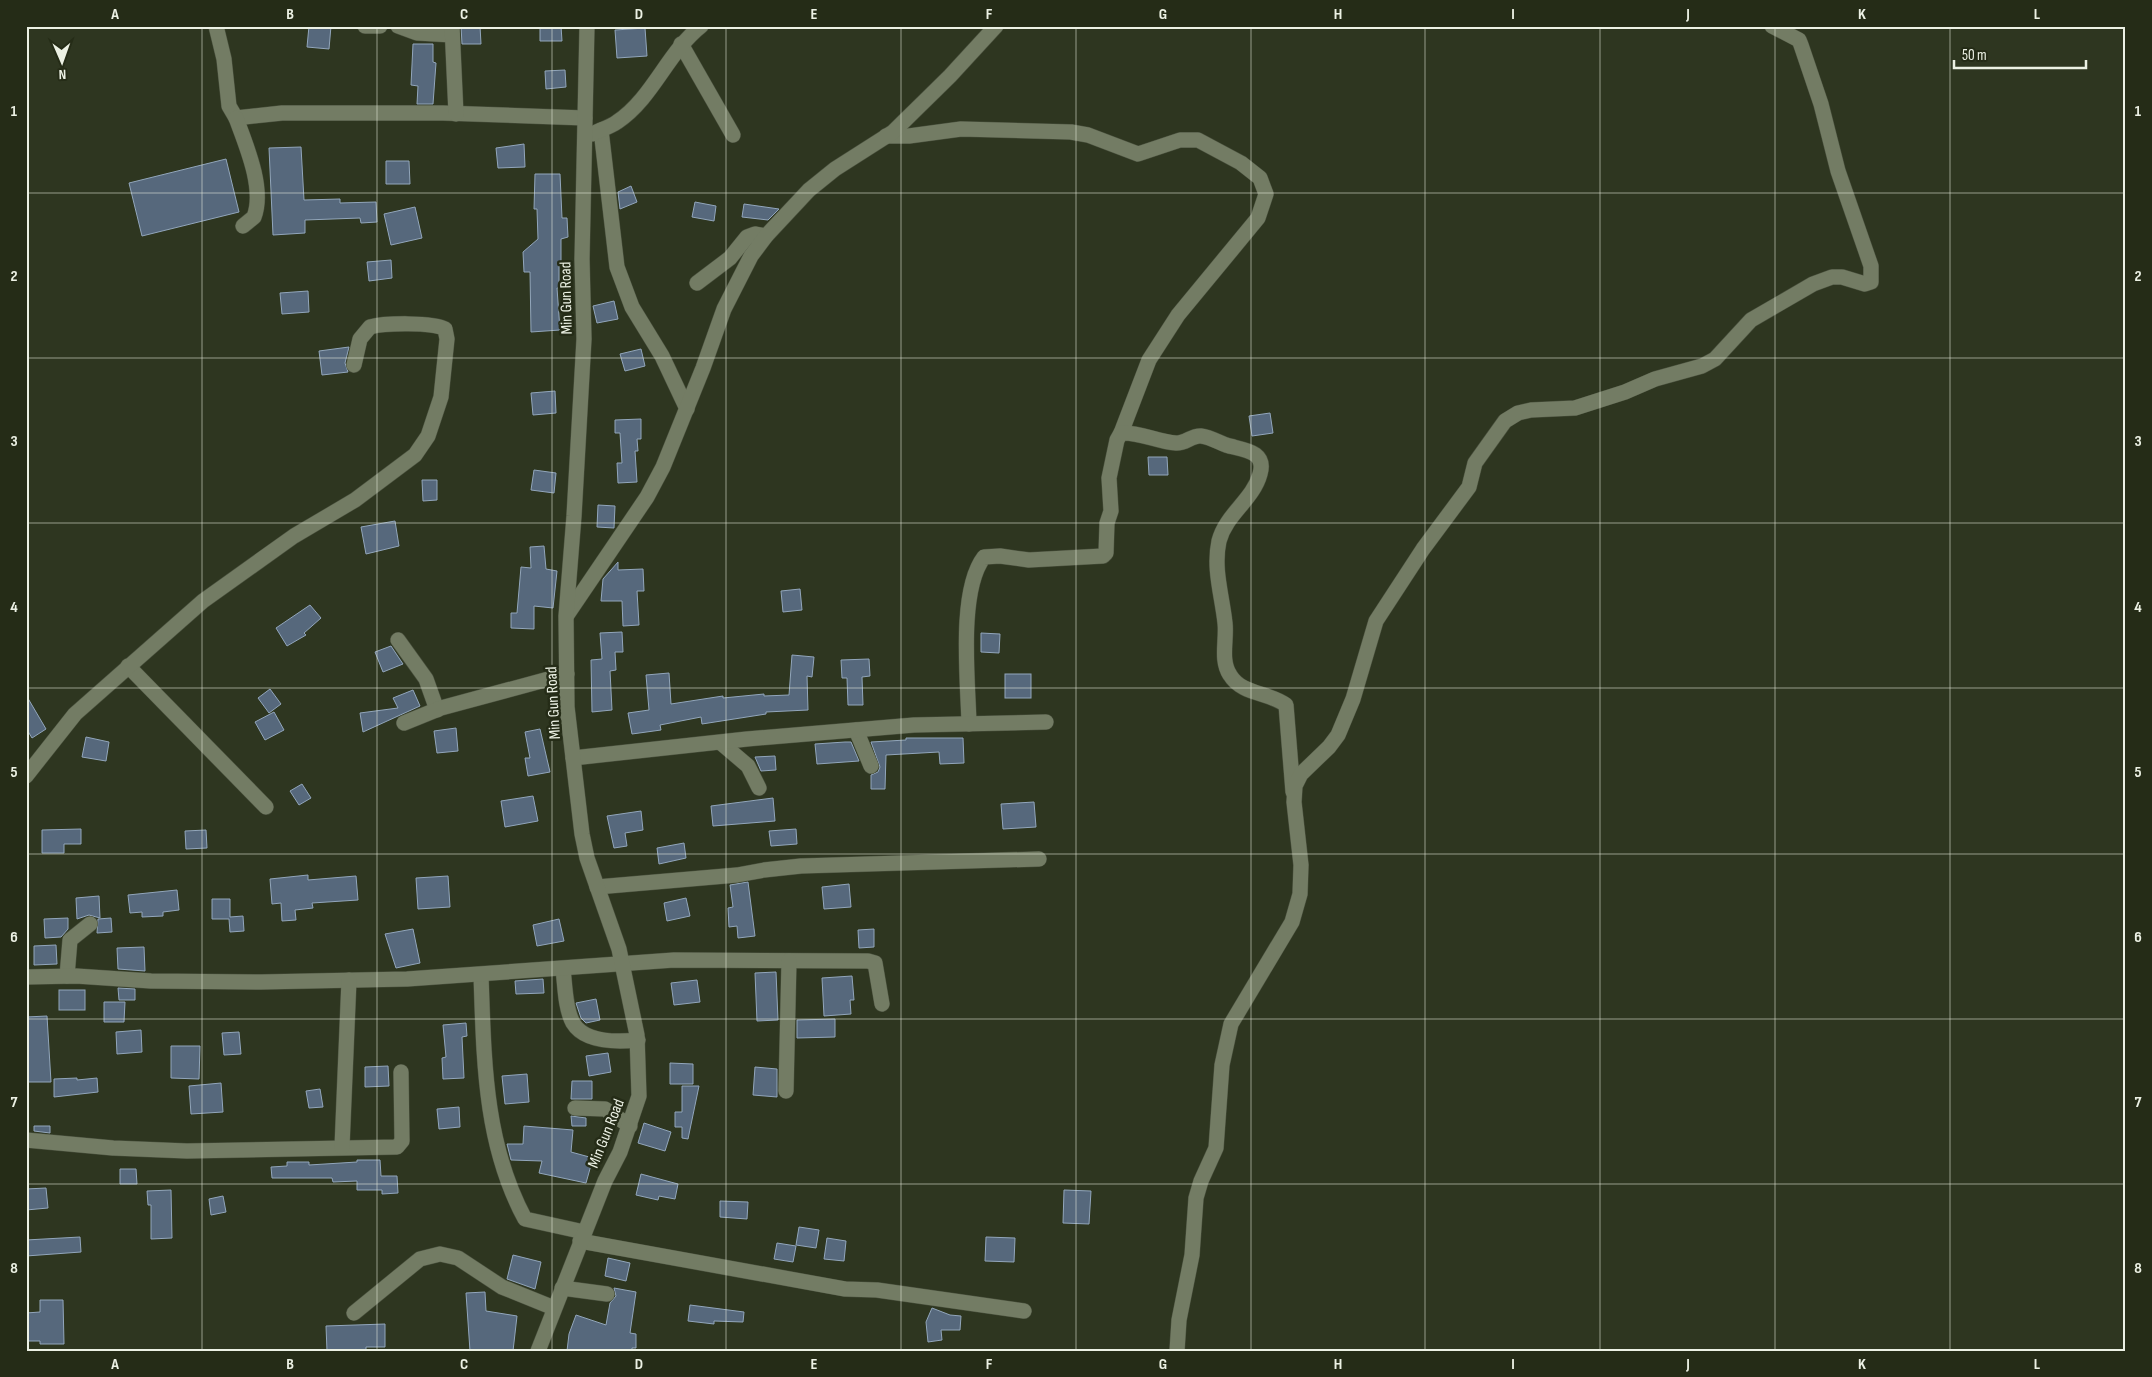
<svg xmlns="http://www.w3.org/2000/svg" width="2152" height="1377" viewBox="0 0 2152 1377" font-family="'Sofia Sans Condensed',sans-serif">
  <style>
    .building { fill: #56687c; stroke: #92a6bb }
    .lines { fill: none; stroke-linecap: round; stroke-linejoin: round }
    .minor-casing { stroke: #4a513e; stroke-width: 16 }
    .minor { stroke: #737c64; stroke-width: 15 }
    .grid { fill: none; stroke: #ecf1e4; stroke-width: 1; stroke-opacity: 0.55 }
    .labels { text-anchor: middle; stroke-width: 5; stroke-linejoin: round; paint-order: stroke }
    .street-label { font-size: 16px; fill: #ecf1e4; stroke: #252c17 }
    .neatline { fill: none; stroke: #ecf1e4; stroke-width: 2 }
    .grid-label { font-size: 16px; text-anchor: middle; font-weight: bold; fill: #ecf1e4 }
  </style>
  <rect width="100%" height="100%" fill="#2e3620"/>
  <g class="building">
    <path d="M 309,26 L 331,26 L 329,49 L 307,47 Z"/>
    <path d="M 461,26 L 480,26 L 481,44 L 462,44 Z"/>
    <path d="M 540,26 L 561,26 L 562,41 L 540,41 Z"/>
    <path d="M 645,28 L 647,56 L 617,58 L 615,30 Z"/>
    <path d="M 413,44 L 433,44 L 433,62 L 436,63 L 433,104 L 417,104 L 418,86 L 411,85 Z"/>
    <path d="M 565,70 L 566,87 L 546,89 L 545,71 Z"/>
    <path d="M 524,144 L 525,167 L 498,168 L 496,148 Z"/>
    <path d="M 301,147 L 304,200 L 340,199 L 340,203 L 376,202 L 377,222 L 361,223 L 360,218 L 305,220 L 305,233 L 273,235 L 269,148 Z"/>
    <path d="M 226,159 L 239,212 L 142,236 L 129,183 Z"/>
    <path d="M 386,161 L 409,161 L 410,184 L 386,184 Z"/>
    <path d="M 535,174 L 560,174 L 562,218 L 567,218 L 568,237 L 561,239 L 561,264 L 559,264 L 559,288 L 557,288 L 560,330 L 531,332 L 530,272 L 524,272 L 523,252 L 538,239 L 537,209 L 534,209 Z"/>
    <path d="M 631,186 L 637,202 L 620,209 L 618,192 Z"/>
    <path d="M 695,202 L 716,206 L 714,221 L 692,217 Z"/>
    <path d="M 744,204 L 779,209 L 768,220 L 742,217 Z"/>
    <path d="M 415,207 L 422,238 L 391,245 L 384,214 Z"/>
    <path d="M 391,260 L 392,278 L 369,281 L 367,262 Z"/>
    <path d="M 308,291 L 309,312 L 282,314 L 280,293 Z"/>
    <path d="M 614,301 L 618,319 L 597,323 L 593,306 Z"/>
    <path d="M 349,347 L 345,363 L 348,372 L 322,375 L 319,351 Z"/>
    <path d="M 641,349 L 645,366 L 625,371 L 620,354 Z"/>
    <path d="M 555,391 L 556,413 L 533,415 L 531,393 Z"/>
    <path d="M 1270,413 L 1273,433 L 1252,436 L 1249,416 Z"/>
    <path d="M 641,419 L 641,439 L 637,439 L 638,451 L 635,451 L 637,482 L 618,483 L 617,463 L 622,463 L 620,433 L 615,433 L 615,420 Z"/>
    <path d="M 1148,457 L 1167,457 L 1168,475 L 1149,475 Z"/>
    <path d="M 534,470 L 556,473 L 554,493 L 531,490 Z"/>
    <path d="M 422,480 L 437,480 L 437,500 L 423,501 Z"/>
    <path d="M 598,505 L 615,506 L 614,528 L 597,527 Z"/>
    <path d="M 395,521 L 399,546 L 366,554 L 361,527 Z"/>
    <path d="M 544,546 L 546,569 L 557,571 L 553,608 L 534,606 L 534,629 L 511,628 L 511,613 L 517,613 L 521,567 L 531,568 L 530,547 Z"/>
    <path d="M 618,562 L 618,570 L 643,569 L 644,591 L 637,591 L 639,625 L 623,626 L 622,601 L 601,601 L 603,579 Z"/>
    <path d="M 800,589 L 802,610 L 783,612 L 781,591 Z"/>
    <path d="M 310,605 L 321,618 L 304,633 L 306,635 L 287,646 L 276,628 Z"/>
    <path d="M 622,632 L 623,652 L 615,652 L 616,670 L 610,671 L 612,710 L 592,712 L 591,660 L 602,659 L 600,633 Z"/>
    <path d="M 981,633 L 1000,634 L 999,653 L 981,652 Z"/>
    <path d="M 391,646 L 403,664 L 383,672 L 375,652 Z"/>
    <path d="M 792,655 L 814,657 L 812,677 L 807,676 L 808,710 L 766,712 L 766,714 L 702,724 L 701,717 L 660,725 L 661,730 L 632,734 L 628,713 L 649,710 L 646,675 L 669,673 L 671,704 L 723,696 L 723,698 L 764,694 L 764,696 L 789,695 Z"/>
    <path d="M 869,659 L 870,676 L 862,677 L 863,705 L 848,705 L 847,678 L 842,678 L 841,660 Z"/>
    <rect x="1005" y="674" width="26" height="24"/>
    <path d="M 270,689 L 281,704 L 269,713 L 258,698 Z"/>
    <path d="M 413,690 L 420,706 L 363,732 L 360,713 L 398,708 L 393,698 Z"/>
    <path d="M 26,695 L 46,729 L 32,738 L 26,728 Z"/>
    <path d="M 274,712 L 284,730 L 265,740 L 255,722 Z"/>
    <path d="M 456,728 L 458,751 L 437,753 L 434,731 Z"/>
    <path d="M 540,729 L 550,772 L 528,776 L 525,758 L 530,758 L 525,732 Z"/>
    <path d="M 86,737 L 109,742 L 106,761 L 82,757 Z"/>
    <path d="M 906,738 L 963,738 L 964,763 L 940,764 L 939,752 L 886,755 L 885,789 L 871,789 L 871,775 L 878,772 L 880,767 L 871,742 L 906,740 Z"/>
    <path d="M 845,742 L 851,742 L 859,761 L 817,764 L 815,744 Z"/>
    <path d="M 775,756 L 776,770 L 761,771 L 755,757 Z"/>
    <path d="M 302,784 L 311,798 L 299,805 L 290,791 Z"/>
    <path d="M 533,796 L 538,821 L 505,827 L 501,801 Z"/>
    <path d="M 773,798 L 775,821 L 713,826 L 711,806 Z"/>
    <path d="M 1034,802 L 1036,827 L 1003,829 L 1001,804 Z"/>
    <path d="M 641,811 L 643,830 L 625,833 L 627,846 L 614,848 L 607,816 Z"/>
    <path d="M 81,829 L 81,844 L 64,844 L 64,853 L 42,853 L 42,830 Z"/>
    <path d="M 796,829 L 797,844 L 771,846 L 769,831 Z"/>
    <path d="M 206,830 L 207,848 L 186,849 L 185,831 Z"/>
    <path d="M 684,843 L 686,858 L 659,864 L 657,848 Z"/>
    <path d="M 308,875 L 308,880 L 356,876 L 358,900 L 312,903 L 313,908 L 295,910 L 296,920 L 282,921 L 281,903 L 272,904 L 270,879 Z"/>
    <path d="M 448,876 L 450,907 L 418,909 L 416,878 Z"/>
    <path d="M 748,882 L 755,936 L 738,938 L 737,926 L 729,927 L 728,908 L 733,907 L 730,885 Z"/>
    <path d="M 849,884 L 851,907 L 824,909 L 822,887 Z"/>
    <path d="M 177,890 L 179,910 L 163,912 L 163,916 L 142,917 L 142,912 L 130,913 L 128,895 Z"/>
    <path d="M 99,896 L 100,918 L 89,915 L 77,919 L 76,898 Z"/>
    <path d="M 686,898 L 690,916 L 667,921 L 664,903 Z"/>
    <path d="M 212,899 L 230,899 L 230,917 L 243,916 L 244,931 L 230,932 L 229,919 L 212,919 Z"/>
    <path d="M 68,918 L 68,929 L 61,937 L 45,938 L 44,919 Z"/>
    <path d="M 111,918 L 112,932 L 97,933 L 98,919 Z"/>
    <path d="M 559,919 L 564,941 L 537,946 L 533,925 Z"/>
    <path d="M 413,929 L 420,963 L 396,968 L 385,934 Z"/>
    <path d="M 874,929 L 874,947 L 859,948 L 858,930 Z"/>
    <path d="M 56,945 L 57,964 L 34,965 L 34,946 Z"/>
    <path d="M 144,947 L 145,971 L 118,969 L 117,948 Z"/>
    <path d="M 776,972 L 778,1020 L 757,1021 L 755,973 Z"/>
    <path d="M 852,976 L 854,1000 L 850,1000 L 851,1014 L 824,1016 L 822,978 Z"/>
    <path d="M 543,979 L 544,993 L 516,994 L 515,981 Z"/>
    <path d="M 697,980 L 700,1002 L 674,1005 L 671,983 Z"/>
    <path d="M 118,988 L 135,989 L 135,1000 L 119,1000 Z"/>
    <rect x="59" y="990" width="26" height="20"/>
    <path d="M 596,999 L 600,1020 L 586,1023 L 581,1018 L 576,1003 Z"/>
    <path d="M 104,1002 L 125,1002 L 124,1022 L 104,1022 Z"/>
    <path d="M 47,1016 L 51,1082 L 26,1082 L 26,1017 Z"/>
    <path d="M 835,1019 L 835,1037 L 797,1038 L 797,1020 Z"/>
    <path d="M 466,1023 L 467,1036 L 462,1037 L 464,1078 L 443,1079 L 442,1058 L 446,1057 L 443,1025 Z"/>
    <path d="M 141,1030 L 142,1052 L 117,1054 L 116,1032 Z"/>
    <path d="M 239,1032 L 241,1054 L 224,1055 L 222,1033 Z"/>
    <path d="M 171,1046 L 200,1046 L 199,1079 L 171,1078 Z"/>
    <path d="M 608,1053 L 611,1072 L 589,1076 L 586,1056 Z"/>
    <path d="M 670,1063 L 693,1064 L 693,1084 L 670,1084 Z"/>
    <path d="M 388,1066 L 389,1086 L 365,1087 L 365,1067 Z"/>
    <path d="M 755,1067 L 777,1069 L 777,1097 L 753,1095 Z"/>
    <path d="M 527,1074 L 529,1102 L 505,1104 L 502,1076 Z"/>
    <path d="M 77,1078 L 77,1080 L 97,1078 L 98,1092 L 54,1097 L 54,1079 Z"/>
    <path d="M 572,1081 L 592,1081 L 592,1099 L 571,1099 Z"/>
    <path d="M 221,1083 L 223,1112 L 191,1114 L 189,1086 Z"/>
    <path d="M 682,1086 L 699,1086 L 688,1139 L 682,1138 L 682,1127 L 675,1127 L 675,1112 L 682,1112 Z"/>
    <path d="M 320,1089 L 323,1107 L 309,1108 L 306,1091 Z"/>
    <path d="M 459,1107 L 460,1127 L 439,1129 L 437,1109 Z"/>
    <path d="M 571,1116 L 586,1118 L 586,1126 L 572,1126 Z"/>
    <path d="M 644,1123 L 671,1132 L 665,1151 L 638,1143 Z"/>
    <path d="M 34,1126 L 50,1126 L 50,1133 L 34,1131 Z"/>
    <path d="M 524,1126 L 573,1130 L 571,1152 L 593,1158 L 586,1183 L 539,1173 L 542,1161 L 511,1160 L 507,1144 L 523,1144 Z"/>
    <path d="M 357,1160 L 380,1160 L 381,1176 L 397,1176 L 398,1193 L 382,1194 L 382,1190 L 357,1190 L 357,1181 L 333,1182 L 332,1178 L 272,1178 L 271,1167 L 287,1166 L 287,1162 L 309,1162 L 309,1165 L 357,1162 Z"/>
    <path d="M 120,1169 L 136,1169 L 137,1184 L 120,1184 Z"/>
    <path d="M 641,1174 L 678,1184 L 675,1199 L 659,1196 L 658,1200 L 636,1195 Z"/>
    <path d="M 46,1188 L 48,1208 L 26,1210 L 26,1189 Z"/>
    <path d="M 171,1190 L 172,1238 L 151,1239 L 151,1205 L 148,1205 L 147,1191 Z"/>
    <path d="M 1064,1190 L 1091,1191 L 1089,1224 L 1063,1223 Z"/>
    <path d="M 223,1196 L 226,1212 L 211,1215 L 209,1199 Z"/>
    <path d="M 720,1201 L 748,1202 L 747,1219 L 720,1217 Z"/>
    <path d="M 799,1227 L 819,1230 L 816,1248 L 796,1245 Z"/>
    <path d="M 80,1237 L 81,1252 L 26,1256 L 26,1240 Z"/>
    <path d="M 986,1237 L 1015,1238 L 1014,1262 L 985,1261 Z"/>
    <path d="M 827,1238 L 846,1241 L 844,1261 L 824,1259 Z"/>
    <path d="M 777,1243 L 796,1246 L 793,1262 L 774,1259 Z"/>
    <path d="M 513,1255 L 541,1262 L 535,1289 L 507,1279 Z"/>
    <path d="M 608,1258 L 630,1263 L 626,1281 L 605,1276 Z"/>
    <path d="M 614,1288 L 636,1292 L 630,1333 L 636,1334 L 636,1348 L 632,1348 L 632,1351 L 567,1351 L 569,1334 L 576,1315 L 606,1325 L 610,1303 L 616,1296 Z"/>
    <path d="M 485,1292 L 486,1311 L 517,1316 L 513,1351 L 470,1351 L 466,1293 Z"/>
    <path d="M 40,1300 L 63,1300 L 64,1344 L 40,1344 L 40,1341 L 26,1341 L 26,1313 L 40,1312 Z"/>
    <path d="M 690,1305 L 744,1312 L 743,1322 L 714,1321 L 714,1324 L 688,1321 Z"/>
    <path d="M 932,1308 L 950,1315 L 961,1316 L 960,1330 L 941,1330 L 942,1340 L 928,1342 L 926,1322 Z"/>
    <path d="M 385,1324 L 385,1347 L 366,1347 L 366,1351 L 327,1351 L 326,1326 Z"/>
  </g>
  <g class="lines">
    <g class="minor-casing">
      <g id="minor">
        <path d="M 216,26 L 224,59 L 229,106 L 236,118 L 282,113 L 443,113 L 585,118"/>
        <path d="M 365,26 L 380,26"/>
        <path d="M 398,26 L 417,33 L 452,35"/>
        <path d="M 452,26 L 456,114"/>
        <path d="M 681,44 L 733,135"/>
        <path d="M 236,118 C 246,145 265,189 254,217 L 243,226"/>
        <path d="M 601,130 L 617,267 L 632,307 L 662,356 L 687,409"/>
        <path d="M 592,134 C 600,130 610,127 617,122 C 653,98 667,53 701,26"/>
        <path d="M 886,136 L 909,136 L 961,129 L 1071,132 L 1088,135 L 1138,154 L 1180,140 L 1198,140 L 1241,163 L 1260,178 L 1266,194 L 1258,218 L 1178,315 L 1149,360 L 1121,433"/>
        <path d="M 697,283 L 730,258 L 747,237 L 755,234 L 766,236"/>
        <path d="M 567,615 L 647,497 L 663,467 L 703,368 L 724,309 L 751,256 L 766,236 L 809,190 L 835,169 L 893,132 L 950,76 L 996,26"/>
        <path d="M 398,640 L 426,679 L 437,710"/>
        <path d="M 128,666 L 266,807"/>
        <path d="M 404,723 L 441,708 L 567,674"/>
        <path d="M 969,724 C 968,681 958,591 984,557 L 1000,556 L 1029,560 L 1103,556 L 1106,553 L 1107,523 L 1111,511 L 1109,478 L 1117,440 L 1121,433 C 1140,432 1158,442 1176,443 C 1185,444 1192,435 1201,436 C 1210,437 1218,442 1226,445 C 1242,450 1267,450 1260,474 C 1253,500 1226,514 1219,541 C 1213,569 1222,595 1225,623 C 1227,640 1220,660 1230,675 C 1242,695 1269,692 1286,705 L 1293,792"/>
        <path d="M 856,730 L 871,766"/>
        <path d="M 721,743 L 748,766 L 759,788"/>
        <path d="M 573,758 L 747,739 L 914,725 L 1046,722"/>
        <path d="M 26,776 L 75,714 L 203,601 L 294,536 L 355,500 L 415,455 L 428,436 L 441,397 L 447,339 L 445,329 C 433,322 384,323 370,327 L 360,339 L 354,365"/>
        <path d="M 597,887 L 737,875 L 764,870 L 801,866 L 1039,859"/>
        <path d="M 563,969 C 565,985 565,1008 573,1023 C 585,1043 618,1042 638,1040"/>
        <path d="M 481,975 C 484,1059 484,1143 525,1219 L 584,1232"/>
        <path d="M 67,976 L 70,940 L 90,924"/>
        <path d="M 26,977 L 76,976 L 151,981 L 261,982 L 407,979 L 674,960 L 868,961 L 875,963 L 882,1004"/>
        <path d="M 786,1091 L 789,961"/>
        <path d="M 575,1108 L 605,1109 L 630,1126"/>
        <path d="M 26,1140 L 113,1148 L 187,1151 L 397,1147 L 402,1141 L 401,1072"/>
        <path d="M 342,1147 L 349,980"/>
        <path d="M 580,1241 L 845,1289 L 877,1290 L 1024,1311"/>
        <path d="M 562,1288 L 607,1294"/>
        <path d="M 354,1313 L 420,1259 L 440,1254 L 458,1258 L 502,1287 L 554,1308"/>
        <path d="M 538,1351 L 605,1181 L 620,1152 L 639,1096 L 637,1035 L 619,949 L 587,858 L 582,834 L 567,707 L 566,616 L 574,516 L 584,339 L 582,259 L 587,26"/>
        <path d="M 1177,1351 L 1179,1320 L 1192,1255 L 1196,1198 L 1201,1181 L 1216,1148 L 1222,1065 L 1231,1024 L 1292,922 L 1300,894 L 1301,865 L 1294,802 L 1295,786 L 1301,774 L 1329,747 L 1338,735 L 1353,699 L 1376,621 L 1423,549 L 1469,487 L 1475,463 L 1505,421 L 1518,413 L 1531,410 L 1575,408 L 1625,392 L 1655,379 L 1702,366 L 1715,359 L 1751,320 L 1813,284 L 1832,277 L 1842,277 L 1865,284 L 1871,282 L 1871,266 L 1838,171 L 1821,104 L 1801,45 L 1799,40 L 1772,26"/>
      </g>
    </g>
    <use href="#minor" class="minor"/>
  </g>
  <path class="grid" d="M 202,26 L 202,1351M 377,26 L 377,1351M 552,26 L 552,1351M 726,26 L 726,1351M 901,26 L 901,1351M 1076,26 L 1076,1351M 1251,26 L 1251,1351M 1425,26 L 1425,1351M 1600,26 L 1600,1351M 1775,26 L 1775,1351M 1950,26 L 1950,1351M 26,193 L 2126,193M 26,358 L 2126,358M 26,523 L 2126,523M 26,688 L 2126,688M 26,854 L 2126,854M 26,1019 L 2126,1019M 26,1184 L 2126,1184"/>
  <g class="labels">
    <g class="street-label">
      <text transform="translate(565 298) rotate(-91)" y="6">Min Gun Road</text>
      <text transform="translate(552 703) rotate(-93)" y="6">Min Gun Road</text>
      <text transform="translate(605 1133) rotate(-68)" y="6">Min Gun Road</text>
    </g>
  </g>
  <rect width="2152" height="1377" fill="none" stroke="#252c17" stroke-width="55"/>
  <g transform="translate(62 62) rotate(178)" stroke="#252c17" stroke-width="4" paint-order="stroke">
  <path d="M0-4L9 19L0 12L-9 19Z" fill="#ecf1e4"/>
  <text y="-8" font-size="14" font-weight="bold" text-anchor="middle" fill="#ecf1e4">N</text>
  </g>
  <path d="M1954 60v8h132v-8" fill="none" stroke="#ecf1e4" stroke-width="2.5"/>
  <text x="1962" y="60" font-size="15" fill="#ecf1e4" stroke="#252c17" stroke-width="4" paint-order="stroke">50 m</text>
  <rect x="28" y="28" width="2096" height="1322" class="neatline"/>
  <g class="grid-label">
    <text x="115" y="19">A</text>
    <text x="290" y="19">B</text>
    <text x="464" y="19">C</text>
    <text x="639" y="19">D</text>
    <text x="814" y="19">E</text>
    <text x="989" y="19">F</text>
    <text x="1163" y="19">G</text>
    <text x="1338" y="19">H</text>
    <text x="1513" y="19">I</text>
    <text x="1688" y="19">J</text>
    <text x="1862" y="19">K</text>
    <text x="2037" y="19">L</text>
    <text x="14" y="116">1</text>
    <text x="2138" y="116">1</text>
    <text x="14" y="281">2</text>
    <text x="2138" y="281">2</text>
    <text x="14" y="446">3</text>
    <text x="2138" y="446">3</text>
    <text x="14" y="612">4</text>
    <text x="2138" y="612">4</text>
    <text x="14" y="777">5</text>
    <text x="2138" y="777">5</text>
    <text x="14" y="942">6</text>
    <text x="2138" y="942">6</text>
    <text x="14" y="1107">7</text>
    <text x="2138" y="1107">7</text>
    <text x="14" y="1273">8</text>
    <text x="2138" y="1273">8</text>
    <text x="115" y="1369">A</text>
    <text x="290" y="1369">B</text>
    <text x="464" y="1369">C</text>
    <text x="639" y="1369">D</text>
    <text x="814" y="1369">E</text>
    <text x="989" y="1369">F</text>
    <text x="1163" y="1369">G</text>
    <text x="1338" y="1369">H</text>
    <text x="1513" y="1369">I</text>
    <text x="1688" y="1369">J</text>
    <text x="1862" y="1369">K</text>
    <text x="2037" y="1369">L</text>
  </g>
</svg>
